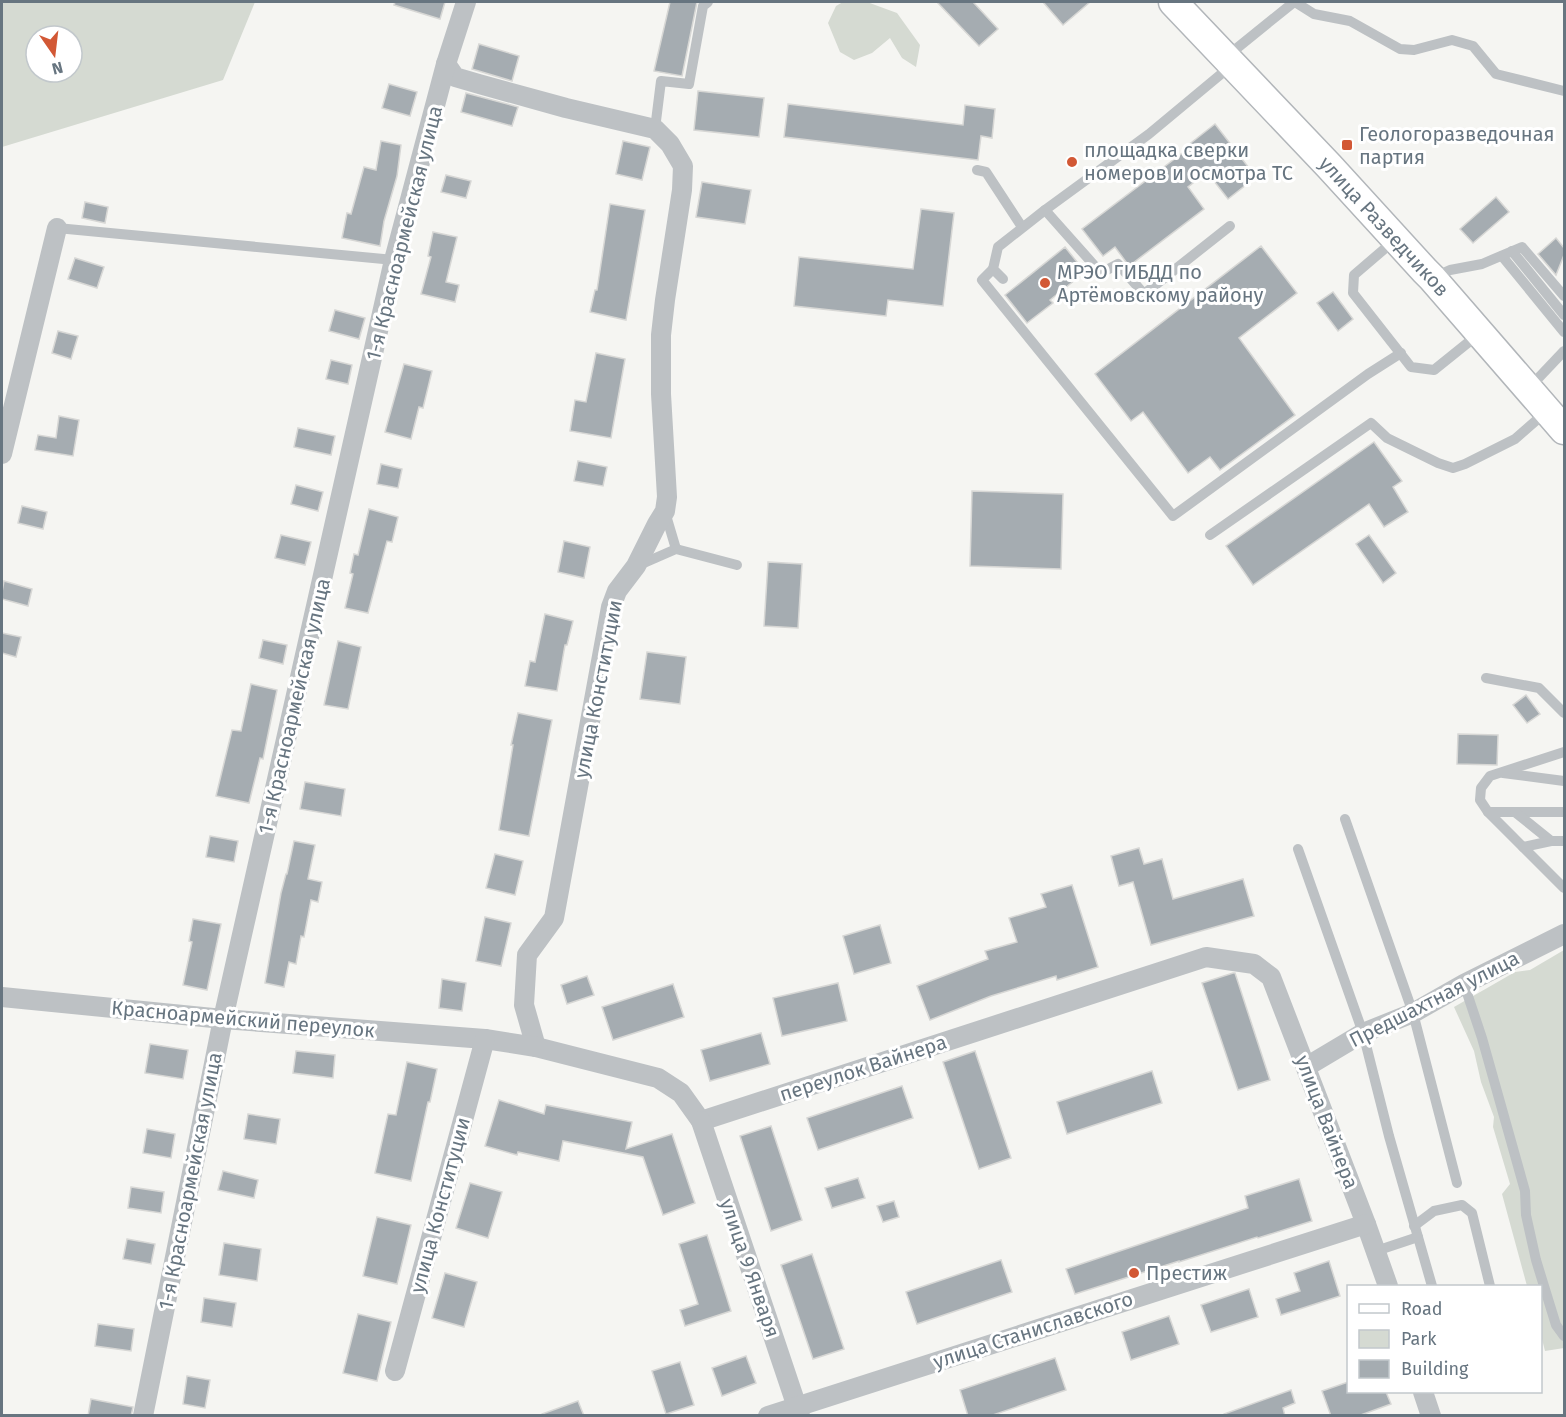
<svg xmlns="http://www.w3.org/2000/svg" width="1566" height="1417" viewBox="0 0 1566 1417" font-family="'Fira Sans',sans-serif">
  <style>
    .green { fill: #d5dad2; fill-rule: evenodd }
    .building { fill: #a5acb1; stroke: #d7d7d5; stroke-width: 1.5 }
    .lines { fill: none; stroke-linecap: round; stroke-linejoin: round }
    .secondary-casing { stroke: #b2b6ba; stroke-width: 31 }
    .service { stroke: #bdc1c4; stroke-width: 10 }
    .minor { stroke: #bdc1c4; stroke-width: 20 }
    .secondary { stroke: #fff; stroke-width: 28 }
    .poi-dot { fill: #d25835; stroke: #fff; stroke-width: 2 }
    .labels { text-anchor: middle; stroke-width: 6; stroke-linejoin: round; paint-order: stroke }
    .poi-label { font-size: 20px; fill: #677580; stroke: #fff; text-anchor: start }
    .street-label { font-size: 20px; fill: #677580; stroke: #fff }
  </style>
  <rect width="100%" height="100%" fill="#f5f5f2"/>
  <g class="green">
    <path d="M 2,2 L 255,2 L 223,80 L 2,147 ZM 36,36 L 72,36 L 72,72 L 36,72 Z"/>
    <path d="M 843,2 L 867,2 L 897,13 L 920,45 L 916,67 L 902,58 L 890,38 L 872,53 L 854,60 L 840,52 L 828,23 L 836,6 Z"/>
    <path d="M 1564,950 L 1564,1348 L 1545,1351 L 1541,1335 L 1540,1286 L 1527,1286 L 1502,1194 L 1510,1184 L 1493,1127 L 1494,1117 L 1481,1082 L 1474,1051 L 1454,1007 L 1515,972 L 1530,970 Z"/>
  </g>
  <g class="building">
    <path d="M 395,2 L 445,2 L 440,19 L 394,5 Z"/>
    <path d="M 670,2 L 697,2 L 682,76 L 654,71 Z"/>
    <path d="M 937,2 L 973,2 L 998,29 L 979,46 Z"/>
    <path d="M 1043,2 L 1090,2 L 1063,25 Z"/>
    <path d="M 479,44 L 519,56 L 512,81 L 472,69 Z"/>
    <path d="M 389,84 L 417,92 L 410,116 L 382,108 Z"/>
    <path d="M 698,91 L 764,98 L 759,137 L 694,130 Z"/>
    <path d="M 466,93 L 518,107 L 512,126 L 461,112 Z"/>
    <path d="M 788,104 L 963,125 L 965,105 L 995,109 L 992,138 L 981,136 L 978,160 L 784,137 Z"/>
    <path d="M 1215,124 L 1256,177 L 1228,199 L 1207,172 L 1188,187 L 1204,209 L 1129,266 L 1115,247 L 1103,256 L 1082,229 L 1189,148 L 1187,146 Z"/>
    <path d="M 381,141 L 401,145 L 397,176 L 384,221 L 380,246 L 342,238 L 347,213 L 351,214 L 364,167 L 376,170 Z"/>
    <path d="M 623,141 L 650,147 L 642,180 L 616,174 Z"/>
    <path d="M 446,175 L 471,181 L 466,198 L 441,192 Z"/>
    <path d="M 702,182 L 751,190 L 745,224 L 696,217 Z"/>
    <path d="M 1496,197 L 1509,212 L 1473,243 L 1460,229 Z"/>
    <path d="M 85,202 L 108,207 L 105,223 L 82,218 Z"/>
    <path d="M 610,204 L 645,210 L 626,320 L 590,312 L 595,290 L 597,290 Z"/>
    <path d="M 921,209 L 954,213 L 943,306 L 888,300 L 886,316 L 794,306 L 799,257 L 913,269 Z"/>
    <path d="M 433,232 L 457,237 L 446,282 L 459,285 L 455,302 L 421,294 L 431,257 L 428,256 Z"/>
    <path d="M 1556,238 L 1564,248 L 1564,255 L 1556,275 L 1538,254 Z"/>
    <path d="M 1261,246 L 1297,293 L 1239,338 L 1295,415 L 1220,470 L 1210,457 L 1188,473 L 1143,412 L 1131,421 L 1095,374 Z"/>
    <path d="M 1065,247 L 1085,272 L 1050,300 L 1053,303 L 1027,323 L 1005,295 Z"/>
    <path d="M 75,258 L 104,267 L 97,288 L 68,279 Z"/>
    <path d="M 1333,292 L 1353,319 L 1338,331 L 1317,303 Z"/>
    <path d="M 335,310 L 365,318 L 359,339 L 329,331 Z"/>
    <path d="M 58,331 L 78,336 L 71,359 L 52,353 Z"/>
    <path d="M 596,353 L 625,359 L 611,438 L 570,431 L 575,400 L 586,402 Z"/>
    <path d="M 331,360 L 352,365 L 348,384 L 326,379 Z"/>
    <path d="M 404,364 L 432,371 L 423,408 L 419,407 L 411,439 L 385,432 Z"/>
    <path d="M 59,416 L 79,420 L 73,456 L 35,450 L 38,435 L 56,438 Z"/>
    <path d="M 298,428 L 335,436 L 331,455 L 294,447 Z"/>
    <path d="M 1374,442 L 1402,481 L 1393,487 L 1408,512 L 1384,527 L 1369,504 L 1253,585 L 1226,546 Z"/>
    <path d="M 578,461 L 607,467 L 603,486 L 574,481 Z"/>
    <path d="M 381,464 L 402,469 L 398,488 L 377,484 Z"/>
    <path d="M 296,485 L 323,492 L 318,511 L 291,504 Z"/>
    <path d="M 972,491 L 1063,494 L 1061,569 L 970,566 Z"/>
    <path d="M 22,506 L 47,512 L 43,529 L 18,523 Z"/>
    <path d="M 369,509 L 398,517 L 392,542 L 387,541 L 368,613 L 345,608 L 353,574 L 350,573 L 354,554 L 358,555 Z"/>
    <path d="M 281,535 L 311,542 L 305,565 L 275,558 Z"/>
    <path d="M 1369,535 L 1396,573 L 1383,583 L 1356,544 Z"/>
    <path d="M 564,541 L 590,547 L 584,578 L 558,572 Z"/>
    <path d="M 768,562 L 802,564 L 798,628 L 764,626 Z"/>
    <path d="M 4,581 L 32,589 L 28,606 L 2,599 L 2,592 Z"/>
    <path d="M 545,614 L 573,621 L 567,645 L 565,645 L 557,691 L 525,686 L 530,661 L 535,662 Z"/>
    <path d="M 2,633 L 21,637 L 16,657 L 2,653 Z"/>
    <path d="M 263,640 L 287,645 L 283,664 L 259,658 Z"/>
    <path d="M 338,641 L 361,647 L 348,709 L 324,705 Z"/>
    <path d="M 647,652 L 686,657 L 680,704 L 640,699 Z"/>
    <path d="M 251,684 L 277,690 L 263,759 L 260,758 L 249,803 L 216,796 L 232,730 L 241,731 Z"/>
    <path d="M 1526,695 L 1540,714 L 1527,723 L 1513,705 Z"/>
    <path d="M 518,713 L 552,720 L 529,836 L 499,830 L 513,745 L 511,745 Z"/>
    <path d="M 1458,734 L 1498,735 L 1497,765 L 1457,764 Z"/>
    <path d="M 305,782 L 345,789 L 341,816 L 300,809 Z"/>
    <path d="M 210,836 L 238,841 L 234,862 L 206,857 Z"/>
    <path d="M 294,841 L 315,845 L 308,879 L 322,882 L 318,902 L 311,900 L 304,937 L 301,936 L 296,964 L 289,962 L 284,987 L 265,983 L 281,893 L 286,874 L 287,874 Z"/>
    <path d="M 1139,848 L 1144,864 L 1162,859 L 1173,899 L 1243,879 L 1254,916 L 1151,945 L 1133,882 L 1119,886 L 1111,856 Z"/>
    <path d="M 495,854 L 523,861 L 515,895 L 486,888 Z"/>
    <path d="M 1072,885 L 1098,967 L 1057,980 L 1056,976 L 991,996 L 930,1020 L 917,986 L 988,959 L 985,951 L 1017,942 L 1009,918 L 1046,907 L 1041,894 Z"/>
    <path d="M 485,917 L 511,923 L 501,966 L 476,961 Z"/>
    <path d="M 193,919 L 221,924 L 207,990 L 183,985 L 192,942 L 189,941 Z"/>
    <path d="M 880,925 L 891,963 L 854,974 L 843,936 Z"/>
    <path d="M 1233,973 L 1235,973 L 1270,1080 L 1238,1090 L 1202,983 Z"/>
    <path d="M 587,976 L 594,995 L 567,1004 L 561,985 Z"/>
    <path d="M 442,979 L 466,983 L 462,1011 L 439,1008 Z"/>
    <path d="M 838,983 L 847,1021 L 782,1036 L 773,998 Z"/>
    <path d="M 673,984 L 684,1017 L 613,1040 L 602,1007 Z"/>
    <path d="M 761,1033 L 770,1064 L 710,1081 L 701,1050 Z"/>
    <path d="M 150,1044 L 188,1050 L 183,1079 L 145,1073 Z"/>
    <path d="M 296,1051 L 335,1055 L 333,1078 L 293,1073 Z"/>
    <path d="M 975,1051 L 1011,1158 L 979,1169 L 943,1062 Z"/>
    <path d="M 407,1062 L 437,1069 L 430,1102 L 428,1102 L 411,1181 L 375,1173 L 388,1114 L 396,1115 Z"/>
    <path d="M 1152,1071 L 1162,1103 L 1067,1134 L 1057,1102 Z"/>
    <path d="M 902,1086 L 913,1118 L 818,1150 L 807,1118 Z"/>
    <path d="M 499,1100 L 544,1114 L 546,1105 L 632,1122 L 626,1149 L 672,1134 L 695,1203 L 663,1215 L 643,1157 L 563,1141 L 559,1161 L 518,1152 L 517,1155 L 485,1146 Z"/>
    <path d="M 248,1114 L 280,1119 L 276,1144 L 244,1139 Z"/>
    <path d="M 771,1126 L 802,1220 L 771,1231 L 740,1136 Z"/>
    <path d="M 147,1129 L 175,1134 L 171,1158 L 143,1153 Z"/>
    <path d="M 223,1171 L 258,1180 L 254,1198 L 218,1190 Z"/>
    <path d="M 858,1178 L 865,1198 L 832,1208 L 825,1188 Z"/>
    <path d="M 1299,1179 L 1312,1221 L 1258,1238 L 1257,1237 L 1179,1262 L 1179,1261 L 1075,1294 L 1066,1269 L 1248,1208 L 1245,1196 Z"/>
    <path d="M 470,1183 L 502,1192 L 488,1238 L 456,1228 Z"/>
    <path d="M 131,1187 L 164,1192 L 161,1213 L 128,1208 Z"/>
    <path d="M 894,1201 L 899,1217 L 883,1222 L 877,1206 Z"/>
    <path d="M 377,1217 L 411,1225 L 397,1284 L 363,1276 Z"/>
    <path d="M 707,1235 L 731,1311 L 685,1326 L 680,1310 L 698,1304 L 679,1244 Z"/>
    <path d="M 127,1239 L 155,1244 L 151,1264 L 123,1259 Z"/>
    <path d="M 224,1243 L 261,1249 L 257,1281 L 219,1275 Z"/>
    <path d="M 812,1254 L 844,1349 L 813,1359 L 781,1265 Z"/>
    <path d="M 1001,1260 L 1012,1292 L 917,1324 L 906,1292 Z"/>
    <path d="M 1329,1261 L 1340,1296 L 1281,1315 L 1276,1299 L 1300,1291 L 1294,1273 Z"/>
    <path d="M 445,1273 L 477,1282 L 464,1327 L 432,1318 Z"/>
    <path d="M 1249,1289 L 1258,1317 L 1211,1332 L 1201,1305 Z"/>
    <path d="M 204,1298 L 236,1303 L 232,1327 L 201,1322 Z"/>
    <path d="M 358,1314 L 391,1322 L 377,1381 L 343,1373 Z"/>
    <path d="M 1169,1316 L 1179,1344 L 1131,1360 L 1122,1332 Z"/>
    <path d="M 98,1324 L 134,1329 L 131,1351 L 95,1346 Z"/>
    <path d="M 746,1356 L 756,1383 L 722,1396 L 712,1368 Z"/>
    <path d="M 1055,1358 L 1066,1390 L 990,1416 L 968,1416 L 960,1390 Z"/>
    <path d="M 680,1362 L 694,1405 L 666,1414 L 652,1371 Z"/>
    <path d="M 187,1376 L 210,1380 L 205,1408 L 183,1404 Z"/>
    <path d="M 1348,1382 L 1348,1392 L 1386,1392 L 1391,1404 L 1358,1416 L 1331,1416 L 1322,1391 Z"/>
    <path d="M 1291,1390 L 1295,1403 L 1283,1408 L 1285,1416 L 1224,1416 L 1224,1414 Z"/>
    <path d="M 91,1399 L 133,1407 L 131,1416 L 88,1416 Z"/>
    <path d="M 578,1401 L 584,1416 L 542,1416 L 542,1414 Z"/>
  </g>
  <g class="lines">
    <g class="secondary-casing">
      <g id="secondary">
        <path id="s1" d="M 1173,2 L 1329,166 L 1425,271 L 1432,278 L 1564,430"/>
      </g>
    </g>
    <g class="service">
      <path d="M 1295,2 L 1314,14 L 1350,21 L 1400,49 L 1414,50 L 1452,40 L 1473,46 L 1496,74 L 1564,91"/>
      <path d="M 1226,57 L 1294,2"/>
      <path d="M 655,129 L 661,81 L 689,84 L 703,6 L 708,2"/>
      <path d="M 977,170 L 986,172 L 1022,227"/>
      <path d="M 1045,210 L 1101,273 L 1118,264 L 1144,294 L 1230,226"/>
      <path d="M 57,228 L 394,260"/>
      <path d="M 1396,239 L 1354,275 L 1353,293 L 1411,367 L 1434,370 L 1480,333"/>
      <path d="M 1512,251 L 1564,315"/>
      <path d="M 1502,256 L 1564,332"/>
      <path d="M 993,269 L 982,280 L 1173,516 L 1368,374 L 1401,353"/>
      <path d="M 1434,277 L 1450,270 L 1482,264 L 1522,247 L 1564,296"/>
      <path d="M 1003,279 L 993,269 L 998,247 L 1045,210 L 1149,134 L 1232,65"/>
      <path d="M 1528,389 L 1564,351"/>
      <path d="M 665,512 L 676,549"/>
      <path d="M 1210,535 L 1371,423 L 1387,438 L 1438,463 L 1453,468 L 1465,464 L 1515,439 L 1547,411"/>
      <path d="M 637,566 L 676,549 L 737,565"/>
      <path d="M 1486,678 L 1539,688 L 1564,713"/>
      <path d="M 1564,752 L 1490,776 L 1481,788 L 1480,800 L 1488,812 L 1564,888"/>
      <path d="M 1503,773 L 1564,781"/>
      <path d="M 1488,812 L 1564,812"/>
      <path d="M 1515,812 L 1551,841 L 1564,841"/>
      <path d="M 1345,819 L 1413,1013 L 1457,1183"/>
      <path d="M 1523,847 L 1551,841"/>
      <path d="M 1298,849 L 1363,1033 L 1389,1136 L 1432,1286"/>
      <path d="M 1464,984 L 1482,1038 L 1525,1191 L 1526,1215 L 1536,1260 L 1556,1325 L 1564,1336"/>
      <path d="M 1414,1226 L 1434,1211 L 1462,1205 L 1472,1213 L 1490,1286"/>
      <path d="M 1376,1251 L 1418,1237"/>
    </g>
    <g class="minor">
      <path d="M 446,64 L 455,77 L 479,84 L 566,108 L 655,129 L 670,144 L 683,166 L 682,190 L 665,300 L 661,335 L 661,394 L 667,497 L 665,511 L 657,524 L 636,566 L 617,591 L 611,607 L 554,918 L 527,955 L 524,1005 L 536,1047"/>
      <path d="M 2,454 L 57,228"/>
      <path d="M 2,997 L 223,1019 L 485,1039 L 536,1047 L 658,1078 L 681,1093 L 701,1121 L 1206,957 L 1254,964 L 1271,977 L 1366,1224 L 1388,1286"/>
      <path d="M 1306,1067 L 1363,1033 L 1413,1013 L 1464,984 L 1564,934"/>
      <path d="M 701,1121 L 800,1416"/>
      <path d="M 395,1371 L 485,1039"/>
      <path d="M 1423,1392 L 1431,1416"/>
      <path d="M 143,1416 L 223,1019 L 394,260 L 446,64 L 466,2"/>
      <path d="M 768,1416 L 1366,1224"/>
    </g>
    <use href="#secondary" class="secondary"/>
  </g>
  <g class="poi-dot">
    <rect x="1341" y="139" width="12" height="12" rx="3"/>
    <circle cx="1072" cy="162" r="6"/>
    <circle cx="1045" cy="283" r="6"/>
    <circle cx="1134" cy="1273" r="6"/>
  </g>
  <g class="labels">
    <g class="poi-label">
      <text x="1359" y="141">Геологоразведочная<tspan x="1359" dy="23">партия</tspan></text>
      <text x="1084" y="157">площадка сверки<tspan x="1084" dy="23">номеров и осмотра ТС</tspan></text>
      <text x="1057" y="279">МРЭО ГИБДД по<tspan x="1057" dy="23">Артёмовскому району</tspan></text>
      <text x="1146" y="1280">Престиж</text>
    </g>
    <g class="street-label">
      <text dy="7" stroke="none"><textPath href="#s1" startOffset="308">улица Разведчиков</textPath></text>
      <text transform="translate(404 233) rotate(-76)" y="7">1-я Красноармейская улица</text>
      <text transform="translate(598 689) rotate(-79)" y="7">улица Конституции</text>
      <text transform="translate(294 706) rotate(-77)" y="7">1-я Красноармейская улица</text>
      <text transform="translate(1434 999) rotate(-27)" y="7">Предшахтная улица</text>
      <text transform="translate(243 1019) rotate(5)" y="7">Красноармейский переулок</text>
      <text transform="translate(863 1068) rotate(-18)" y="7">переулок Вайнера</text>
      <text transform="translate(1327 1122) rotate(69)" y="7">улица Вайнера</text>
      <text transform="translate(190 1181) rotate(-79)" y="7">1-я Красноармейская улица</text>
      <text transform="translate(440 1205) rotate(-75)" y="7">улица Конституции</text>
      <text transform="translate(750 1268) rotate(71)" y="7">улица 9 Января</text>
      <text transform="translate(1033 1330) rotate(-18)" y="7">улица Станиславского</text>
    </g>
  </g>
  <rect width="1566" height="1417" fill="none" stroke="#677580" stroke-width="6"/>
  <rect x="1347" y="1285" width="195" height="108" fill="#ffffff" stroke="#c2c8cc" stroke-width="1.5"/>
  <rect x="1359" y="1304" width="30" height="9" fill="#ffffff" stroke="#c2c8cc" stroke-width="1.5"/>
  <text x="1401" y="1315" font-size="18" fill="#677580">Road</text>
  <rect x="1359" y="1330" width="30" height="18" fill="#d5dad2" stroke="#c2c8cc" stroke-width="1.5"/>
  <text x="1401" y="1345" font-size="18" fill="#677580">Park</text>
  <rect x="1359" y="1360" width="30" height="18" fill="#a5acb1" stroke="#c2c8cc" stroke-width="1.5"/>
  <text x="1401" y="1375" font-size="18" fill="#677580">Building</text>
  <g transform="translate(54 54) rotate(166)"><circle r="28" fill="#ffffff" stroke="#c2c8cc" stroke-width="1.5"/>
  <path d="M0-4.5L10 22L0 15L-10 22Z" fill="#d25835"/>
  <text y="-9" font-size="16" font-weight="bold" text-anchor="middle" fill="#677580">N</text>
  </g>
</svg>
